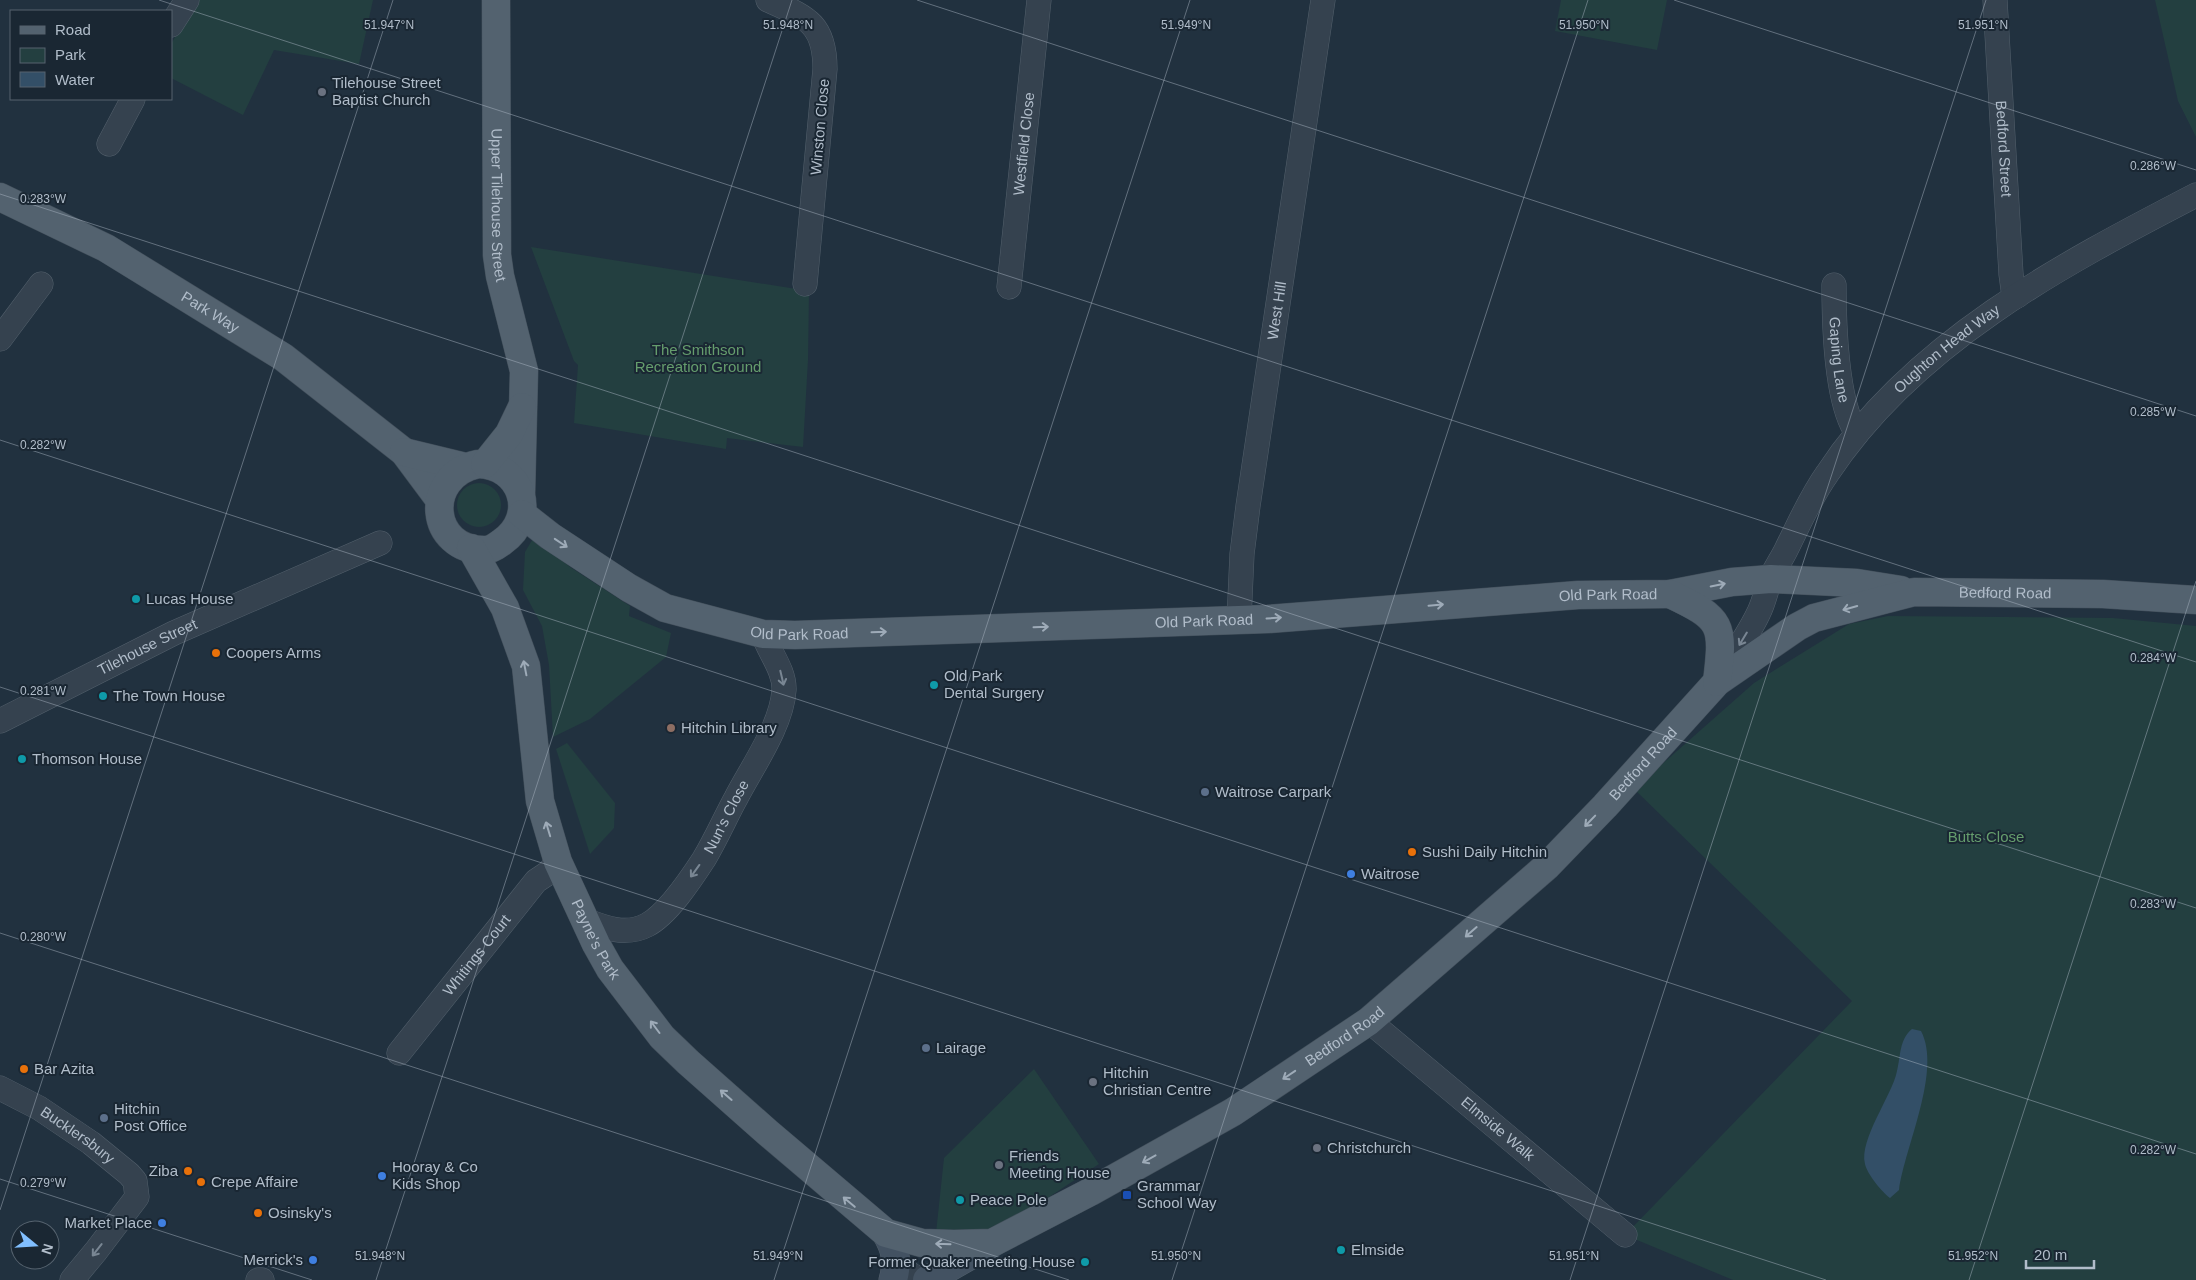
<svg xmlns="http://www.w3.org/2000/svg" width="2196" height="1280" viewBox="0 0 2196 1280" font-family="Arial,sans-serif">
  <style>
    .green { fill: #233f40 }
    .water { fill: #334f67 }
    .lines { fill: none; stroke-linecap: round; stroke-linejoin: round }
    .street-casing { stroke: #53606c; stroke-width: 25 }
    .secondary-casing { stroke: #53606c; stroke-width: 29 }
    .primary-casing { stroke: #414e5a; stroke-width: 29 }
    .street { stroke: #35424f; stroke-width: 24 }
    .secondary { stroke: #435262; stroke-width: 28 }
    .primary { stroke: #53626f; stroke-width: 28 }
    .oneway { stroke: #9eabb8 }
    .oneway2 { stroke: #798693 }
    .ticks { fill: none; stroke: #b1bdca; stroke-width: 1; stroke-opacity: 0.45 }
    .worship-dot { fill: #6b7280; stroke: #1a2733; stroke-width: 2 }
    .culture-dot { fill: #0f9aa8; stroke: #1a2733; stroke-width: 2 }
    .food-dot { fill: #e8710a; stroke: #1a2733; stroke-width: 2 }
    .education-dot { fill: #8d6e63; stroke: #1a2733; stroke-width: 2 }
    .service-dot { fill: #5c6f8a; stroke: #1a2733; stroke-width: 2 }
    .shop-dot { fill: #3f7fe0; stroke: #1a2733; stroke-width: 2 }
    .transit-dot { fill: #1a4fb4; stroke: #1a2733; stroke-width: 2 }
    .labels { text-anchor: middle; stroke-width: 4; stroke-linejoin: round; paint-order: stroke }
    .poi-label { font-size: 15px; fill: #b1bdca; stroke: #1a2733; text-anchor: start }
    .street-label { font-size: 15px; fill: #b1bdca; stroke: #1a2733 }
    .park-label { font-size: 15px; fill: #659d6d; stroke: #1a2733 }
    .ticks-label { font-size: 12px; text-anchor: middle; fill: #b1bdca; stroke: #1a2733; stroke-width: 4; stroke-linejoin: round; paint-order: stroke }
  </style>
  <rect width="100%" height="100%" fill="#21313f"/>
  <g class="green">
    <path d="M 197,0 L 373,0 L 359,64 L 274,50 L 243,115 L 171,78 L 171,44 Z"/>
    <path d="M 1561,0 L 1667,0 L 1657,50 L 1555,31 Z"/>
    <path d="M 2155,0 L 2196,0 L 2196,137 L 2178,101 Z"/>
    <path d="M 531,247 L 809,291 L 808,360 L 803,447 L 727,438 L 726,449 L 574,423 L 578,365 L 574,361 Z"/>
    <circle cx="479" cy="505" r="22"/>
    <path d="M 534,537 L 570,567 L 630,606 L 629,616 L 671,633 L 666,657 L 590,719 L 553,737 L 549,665 L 542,626 L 523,590 L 525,552 Z"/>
    <path d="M 1888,616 L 2113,618 L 2196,626 L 2196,1280 L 1733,1280 L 1625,1235 L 1852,1001 L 1634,789 L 1754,683 L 1849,624 Z"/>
    <path d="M 567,743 L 615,803 L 614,828 L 590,854 L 556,749 Z"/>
    <path d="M 1034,1069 L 1099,1164 L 1002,1228 L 967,1237 L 936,1233 L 944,1158 Z"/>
  </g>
  <path class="water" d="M 1912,1029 L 1921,1031 C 1942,1071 1905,1146 1899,1190 L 1890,1198 C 1882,1192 1867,1174 1865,1164 C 1859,1139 1892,1096 1897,1071 C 1901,1055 1899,1040 1912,1029 Z"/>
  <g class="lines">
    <g class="street-casing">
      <g id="street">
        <path d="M 768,0 C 806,17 825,23 825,69 L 805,284"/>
        <path id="s1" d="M 1995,0 L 2011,274 L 2013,289 L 2017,296"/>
        <path d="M 171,25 L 187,0"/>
        <path d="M 109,144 L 133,99"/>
        <path id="s2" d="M 1834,285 C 1834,321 1836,404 1857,433"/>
        <path id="s3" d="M 1009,287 L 1039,0"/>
        <path d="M 0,339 L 41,284"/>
        <path id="s4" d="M 1239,620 L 1242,554 L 1248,506 L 1323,0"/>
        <path id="s5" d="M 1718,680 C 1731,658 1748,636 1759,612 C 1764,602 1766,591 1770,580 C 1774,570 1781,560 1786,550 C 1799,524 1810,498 1827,474 C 1913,343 2061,265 2196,195"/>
        <path id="s6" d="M 0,721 L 174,633 L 380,543"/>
        <path id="s7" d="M 585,920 C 605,928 626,936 647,925 C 668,914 691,879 704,859 C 716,839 725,818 736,798 C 752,767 782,725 784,690 C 785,671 769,652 763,634"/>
        <path id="s8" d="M 1369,1021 L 1625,1235"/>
        <path id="s9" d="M 399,1053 L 536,881 L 548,873 L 558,862"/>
        <path id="s10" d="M 0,1088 L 39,1108 L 91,1143 L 129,1174 L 135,1181 L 137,1197 L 96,1251 L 72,1280"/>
        <path d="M 897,1263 L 915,1278 L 936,1276 L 938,1280"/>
        <path d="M 258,1280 L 262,1280"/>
      </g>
    </g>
    <g class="secondary-casing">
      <g id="secondary">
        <path d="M 886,1233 C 896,1250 898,1262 893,1280"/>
        <path d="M 927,1280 L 992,1243"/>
      </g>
    </g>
    <g class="primary-casing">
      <g id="primary">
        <path id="s11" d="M 496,0 L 497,255 L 500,276 L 524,371 L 521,495"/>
        <path id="s12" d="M 0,197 L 106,248 L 283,357 L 404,452 L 439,499"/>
        <path d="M 404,452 L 466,467"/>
        <path d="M 478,464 C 522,465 539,516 502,542 C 498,545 491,550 485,550 C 429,551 422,476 478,464 Z"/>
        <path d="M 485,464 L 509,434 L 522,407"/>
        <path id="s13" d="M 522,514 L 550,536 L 629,588 L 665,608 L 763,634 L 795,635 L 1268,619 L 1578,595 L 1670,594 L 1732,582 L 1771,579 L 1857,583 L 1901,590"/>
        <path id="s14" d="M 471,548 L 505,608 L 526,666 L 540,801 L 558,862 L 596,944 L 610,969 L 662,1037 L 688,1062 L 767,1132 L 886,1233 L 922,1243 L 954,1244 L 992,1243 L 1090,1192 L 1233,1112 L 1369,1021 L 1547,866 L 1605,806 L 1717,682 L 1797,627 L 1814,618 L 1914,592 L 2103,594 L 2196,600"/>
        <path d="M 1670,594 C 1723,619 1724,624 1717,682"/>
      </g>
    </g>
    <use href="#street" class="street"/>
    <use href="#secondary" class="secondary"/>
    <use href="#primary" class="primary"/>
  </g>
  <defs><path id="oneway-shaft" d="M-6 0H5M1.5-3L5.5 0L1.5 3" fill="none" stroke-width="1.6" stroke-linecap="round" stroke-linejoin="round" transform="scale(1.25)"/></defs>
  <g class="oneway">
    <use href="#oneway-shaft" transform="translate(561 543) rotate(34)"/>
    <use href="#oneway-shaft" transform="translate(1718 585) rotate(-11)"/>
    <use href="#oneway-shaft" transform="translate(1436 605) rotate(-5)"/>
    <use href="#oneway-shaft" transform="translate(1850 608) rotate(164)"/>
    <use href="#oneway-shaft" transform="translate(1274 618) rotate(-4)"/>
    <use href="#oneway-shaft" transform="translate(1041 627) rotate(-2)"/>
    <use href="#oneway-shaft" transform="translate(879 632) rotate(-2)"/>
    <use href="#oneway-shaft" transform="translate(525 668) rotate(-101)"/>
    <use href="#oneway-shaft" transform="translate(1590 821) rotate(134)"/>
    <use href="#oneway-shaft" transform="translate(548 829) rotate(-107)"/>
    <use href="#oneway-shaft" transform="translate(1471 932) rotate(139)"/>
    <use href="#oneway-shaft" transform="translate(655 1027) rotate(-127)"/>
    <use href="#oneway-shaft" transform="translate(1289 1075) rotate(146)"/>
    <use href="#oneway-shaft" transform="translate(726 1095) rotate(-139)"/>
    <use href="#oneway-shaft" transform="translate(1149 1159) rotate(151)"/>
    <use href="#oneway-shaft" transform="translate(849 1202) rotate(-140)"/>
    <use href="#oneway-shaft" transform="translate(943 1244) rotate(-178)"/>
  </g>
  <g class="oneway2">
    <use href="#oneway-shaft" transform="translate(1743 639) rotate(121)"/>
    <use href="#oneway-shaft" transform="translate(782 678) rotate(77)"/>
    <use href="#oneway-shaft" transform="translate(695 871) rotate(126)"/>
    <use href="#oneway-shaft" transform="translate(97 1250) rotate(128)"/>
  </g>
  <path class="ticks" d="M 159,0 L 2196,662M 917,0 L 2196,416M 1674,0 L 2196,170M 0,194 L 2196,908M 0,440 L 2196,1154M 0,687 L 1826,1280M 0,933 L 1069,1280M 0,1179 L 312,1280M 0,1210 L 393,0M 376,1280 L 792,0M 774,1280 L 1190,0M 1172,1280 L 1588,0M 1570,1280 L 1986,0M 1969,1280 L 2196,581"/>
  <g class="worship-dot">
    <circle cx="322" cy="92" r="5"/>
    <circle cx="1093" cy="1082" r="5"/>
    <circle cx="1317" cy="1148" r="5"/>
    <circle cx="999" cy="1165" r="5"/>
  </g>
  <g class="culture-dot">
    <circle cx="136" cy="599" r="5"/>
    <circle cx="934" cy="685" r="5"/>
    <circle cx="103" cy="696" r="5"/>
    <circle cx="22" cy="759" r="5"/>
    <circle cx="960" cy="1200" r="5"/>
    <circle cx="1341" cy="1250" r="5"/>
    <circle cx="1085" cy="1262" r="5"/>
  </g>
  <g class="food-dot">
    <circle cx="216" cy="653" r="5"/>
    <circle cx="1412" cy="852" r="5"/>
    <circle cx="24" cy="1069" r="5"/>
    <circle cx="188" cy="1171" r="5"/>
    <circle cx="201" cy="1182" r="5"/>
    <circle cx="258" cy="1213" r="5"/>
  </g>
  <circle class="education-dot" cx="671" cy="728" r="5"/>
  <g class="service-dot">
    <circle cx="1205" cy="792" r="5"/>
    <circle cx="926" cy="1048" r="5"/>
    <circle cx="104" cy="1118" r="5"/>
  </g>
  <g class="shop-dot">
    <circle cx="1351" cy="874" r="5"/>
    <circle cx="382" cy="1176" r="5"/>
    <circle cx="162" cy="1223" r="5"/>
    <circle cx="313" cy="1260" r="5"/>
  </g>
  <rect class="transit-dot" x="1122" y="1190" width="10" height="10" rx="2.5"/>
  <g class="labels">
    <g class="poi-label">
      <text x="332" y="88">Tilehouse Street<tspan x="332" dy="17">Baptist Church</tspan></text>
      <text x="146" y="604">Lucas House</text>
      <text x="226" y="658">Coopers Arms</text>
      <text x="944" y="681">Old Park<tspan x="944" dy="17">Dental Surgery</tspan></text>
      <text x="113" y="701">The Town House</text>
      <text x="681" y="733">Hitchin Library</text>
      <text x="32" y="764">Thomson House</text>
      <text x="1215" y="797">Waitrose Carpark</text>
      <text x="1422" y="857">Sushi Daily Hitchin</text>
      <text x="1361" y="879">Waitrose</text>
      <text x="936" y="1053">Lairage</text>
      <text x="34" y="1074">Bar Azita</text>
      <text x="1103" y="1078">Hitchin<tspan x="1103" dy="17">Christian Centre</tspan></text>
      <text x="114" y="1114">Hitchin<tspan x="114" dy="17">Post Office</tspan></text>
      <text x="1327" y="1153">Christchurch</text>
      <text x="1009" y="1161">Friends<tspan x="1009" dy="17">Meeting House</tspan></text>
      <text x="392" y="1172">Hooray &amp; Co<tspan x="392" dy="17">Kids Shop</tspan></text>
      <text x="178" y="1176" text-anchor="end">Ziba</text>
      <text x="211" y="1187">Crepe Affaire</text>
      <text x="1137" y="1191">Grammar<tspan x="1137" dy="17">School Way</tspan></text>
      <text x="970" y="1205">Peace Pole</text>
      <text x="268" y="1218">Osinsky's</text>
      <text x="152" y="1228" text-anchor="end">Market Place</text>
      <text x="1351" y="1255">Elmside</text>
      <text x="303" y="1265" text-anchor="end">Merrick's</text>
      <text x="1075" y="1267" text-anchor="end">Former Quaker meeting House</text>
    </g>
    <g class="street-label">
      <text transform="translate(820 127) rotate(-85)" y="5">Winston Close</text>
      <text dy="5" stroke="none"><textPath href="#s3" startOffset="144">Westfield Close</textPath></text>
      <text dy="5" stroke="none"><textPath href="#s1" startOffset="149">Bedford Street</textPath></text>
      <text dy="5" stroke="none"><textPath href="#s11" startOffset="205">Upper Tilehouse Street</textPath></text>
      <text dy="5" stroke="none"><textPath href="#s4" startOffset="312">West Hill</textPath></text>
      <text dy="5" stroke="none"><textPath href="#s12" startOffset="240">Park Way</textPath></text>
      <text dy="5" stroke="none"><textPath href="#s5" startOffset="408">Oughton Head Way</textPath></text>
      <text dy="5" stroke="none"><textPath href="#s2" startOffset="75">Gaping Lane</textPath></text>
      <text dy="5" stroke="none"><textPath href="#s14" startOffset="2175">Bedford Road</textPath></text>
      <text dy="5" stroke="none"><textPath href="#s13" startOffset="1119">Old Park Road</textPath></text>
      <text dy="5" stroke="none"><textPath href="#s13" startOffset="714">Old Park Road</textPath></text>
      <text dy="5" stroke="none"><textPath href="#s13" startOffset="309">Old Park Road</textPath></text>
      <text dy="5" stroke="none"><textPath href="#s6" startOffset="165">Tilehouse Street</textPath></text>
      <text dy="5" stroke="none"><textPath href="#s14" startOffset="1754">Bedford Road</textPath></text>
      <text dy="5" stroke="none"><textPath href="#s7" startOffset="200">Nun's Close</textPath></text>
      <text dy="5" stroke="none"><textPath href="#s14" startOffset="416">Payne's Park</textPath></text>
      <text dy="5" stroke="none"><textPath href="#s9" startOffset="125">Whitings Court</textPath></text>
      <text dy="5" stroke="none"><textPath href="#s14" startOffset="1349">Bedford Road</textPath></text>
      <text dy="5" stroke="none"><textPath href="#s8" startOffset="168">Elmside Walk</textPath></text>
      <text dy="5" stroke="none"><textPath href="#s10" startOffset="91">Bucklersbury</textPath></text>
    </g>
    <g class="park-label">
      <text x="698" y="355">The Smithson<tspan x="698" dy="17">Recreation Ground</tspan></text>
      <text x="1986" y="842">Butts Close</text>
    </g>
  </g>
  <g class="ticks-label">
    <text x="389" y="29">51.947°N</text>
    <text x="788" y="29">51.948°N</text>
    <text x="1186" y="29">51.949°N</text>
    <text x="1584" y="29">51.950°N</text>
    <text x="1983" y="29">51.951°N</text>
    <text x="2153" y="170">0.286°W</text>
    <text x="43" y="203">0.283°W</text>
    <text x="2153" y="416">0.285°W</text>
    <text x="43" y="449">0.282°W</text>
    <text x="2153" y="662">0.284°W</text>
    <text x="43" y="695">0.281°W</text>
    <text x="2153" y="908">0.283°W</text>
    <text x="43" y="941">0.280°W</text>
    <text x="2153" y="1154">0.282°W</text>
    <text x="43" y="1187">0.279°W</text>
    <text x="380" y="1260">51.948°N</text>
    <text x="778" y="1260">51.949°N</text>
    <text x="1176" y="1260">51.950°N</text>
    <text x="1574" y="1260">51.951°N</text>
    <text x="1973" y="1260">51.952°N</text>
  </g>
  <rect x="10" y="10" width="162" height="90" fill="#1a2733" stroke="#56636f"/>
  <rect x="20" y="26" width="25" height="8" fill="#53626f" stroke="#56636f"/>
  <text x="55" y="35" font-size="15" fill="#b1bdca">Road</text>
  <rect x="20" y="48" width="25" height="15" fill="#233f40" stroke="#56636f"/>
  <text x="55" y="60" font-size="15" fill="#b1bdca">Park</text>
  <rect x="20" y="72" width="25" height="15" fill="#334f67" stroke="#56636f"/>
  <text x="55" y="85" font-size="15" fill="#b1bdca">Water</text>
  <g transform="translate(35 1245) rotate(108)"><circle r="24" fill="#1a2733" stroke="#56636f"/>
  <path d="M0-4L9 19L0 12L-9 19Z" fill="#81bfff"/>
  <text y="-8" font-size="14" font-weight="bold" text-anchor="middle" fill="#b1bdca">N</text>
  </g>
  <path d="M2026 1260v8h68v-8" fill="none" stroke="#b1bdca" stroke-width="2.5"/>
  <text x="2034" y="1260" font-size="15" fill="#b1bdca" stroke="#1a2733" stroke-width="4" paint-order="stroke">20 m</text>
</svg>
